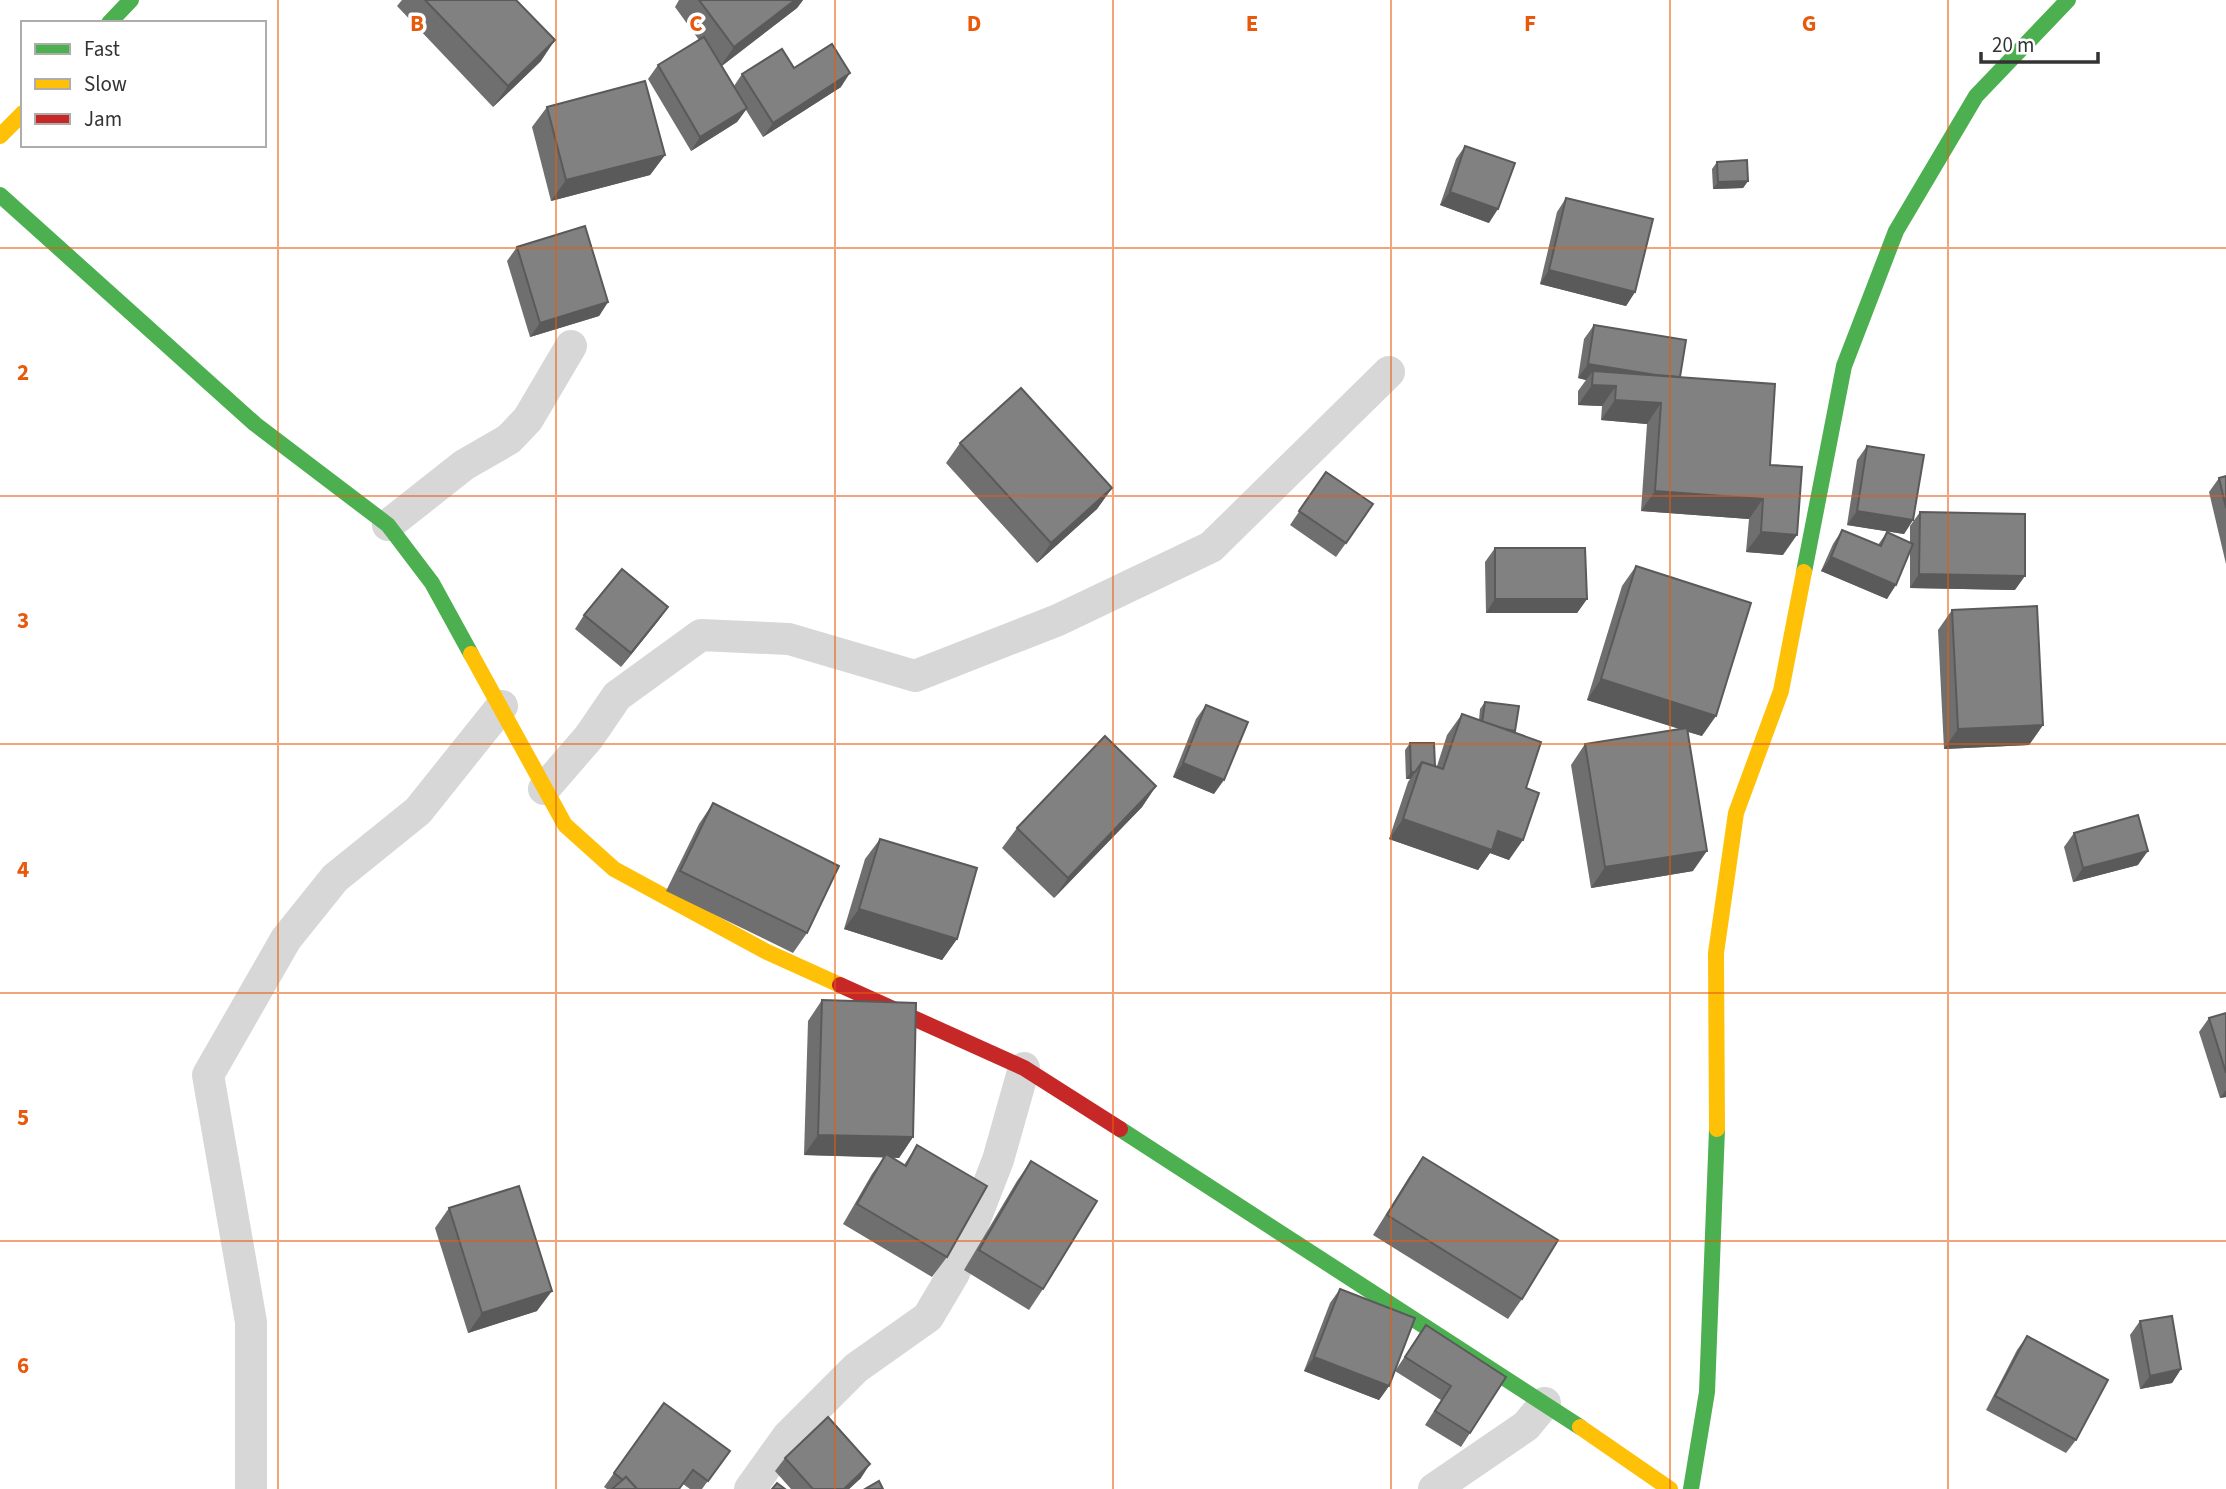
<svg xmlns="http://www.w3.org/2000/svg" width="2226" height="1489" viewBox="0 0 2226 1489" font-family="'Source Sans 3',sans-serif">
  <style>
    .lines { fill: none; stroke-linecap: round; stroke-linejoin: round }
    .street { stroke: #d7d7d7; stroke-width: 32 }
    .fast { stroke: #4caf50; stroke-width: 16 }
    .slow { stroke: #ffc107; stroke-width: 16 }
    .jam { stroke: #c62828; stroke-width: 16 }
    .wall { fill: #6f6f6f }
    .shaded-wall { fill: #5a5a5a }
    .building { fill: #818181; stroke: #5a5a5a; stroke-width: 2 }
    .grid { fill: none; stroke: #e8590c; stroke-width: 2; stroke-opacity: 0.55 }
    .grid-label { font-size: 23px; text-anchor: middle; font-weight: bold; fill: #e8590c; stroke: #fff; stroke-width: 7; stroke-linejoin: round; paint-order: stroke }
  </style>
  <rect width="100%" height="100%" fill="#fff"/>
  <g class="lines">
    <g class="street">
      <path d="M 388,525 L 464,465 L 509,439 L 528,419 L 571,346"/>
      <path d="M 544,789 L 589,737 L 617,696 L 701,635 L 789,639 L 915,676 L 1058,620 L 1211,547 L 1389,372"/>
      <path d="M 251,1489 L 251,1322 L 208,1075 L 286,939 L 335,878 L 418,811 L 502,706"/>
      <path d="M 750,1489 L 788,1436 L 856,1368 L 928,1317 L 954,1273 L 998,1160 L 1024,1068"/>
      <path d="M 1434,1489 L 1526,1426 L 1545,1403"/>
    </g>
    <g class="fast">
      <path d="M 109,23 L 131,0"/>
      <path d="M 0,195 L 255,424 L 388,525 L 432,583 L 471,654"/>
      <path d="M 1804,572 L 1844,366 L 1896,231 L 1976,96 L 2068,0"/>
      <path d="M 1120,1129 L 1580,1427"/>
      <path d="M 1691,1489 L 1707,1392 L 1717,1129"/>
    </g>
    <g class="slow">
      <path d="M 0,136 L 23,113"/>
      <path d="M 471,654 L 565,825 L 614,869 L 765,951 L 840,985"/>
      <path d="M 1717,1129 L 1716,953 L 1736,813 L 1781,691 L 1804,572"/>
      <path d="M 1580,1427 L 1670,1489"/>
    </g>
    <path class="jam" d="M 840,985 L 1024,1068 L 1120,1129"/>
  </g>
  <g class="wall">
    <path d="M 402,0 L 516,0 L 541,61 L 493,107 L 397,6 Z"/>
    <path d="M 679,0 L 803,0 L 797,8 L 722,66 L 734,86 L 742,74 L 794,68 L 841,87 L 763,137 L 746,110 L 737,122 L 691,151 L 648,79 L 658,65 L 699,40 L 675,7 Z"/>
    <path d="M 547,107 L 665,155 L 650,175 L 551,201 L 532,127 Z"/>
    <path d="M 1465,146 L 1489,223 L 1440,205 L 1456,159 Z"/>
    <path d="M 1717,162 L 1748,181 L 1743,188 L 1713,189 L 1712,169 Z"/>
    <path d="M 1566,198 L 1635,292 L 1626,306 L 1540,284 L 1557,212 Z"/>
    <path d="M 517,247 L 608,302 L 599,316 L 530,337 L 507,261 Z"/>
    <path d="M 1594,325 L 1680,377 L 1770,465 L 1783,555 L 1746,552 L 1749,519 L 1641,511 L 1647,424 L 1601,420 L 1602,406 L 1578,405 L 1578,391 L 1586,380 L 1578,378 L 1584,339 Z"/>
    <path d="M 960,443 L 1112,488 L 1097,509 L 1037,563 L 946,463 Z"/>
    <path d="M 1867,446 L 1913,520 L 1904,534 L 1847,525 L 1857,460 Z"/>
    <path d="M 1326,472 L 1346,543 L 1336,557 L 1290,525 Z"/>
    <path d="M 2226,476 L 2226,564 L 2209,492 L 2219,478 Z"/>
    <path d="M 1920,512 L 2015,590 L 1910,588 L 1910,552 L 1887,599 L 1821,571 L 1833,544 L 1842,530 L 1878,545 L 1887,532 L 1910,542 L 1910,526 Z"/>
    <path d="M 1495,548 L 1587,599 L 1577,613 L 1486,613 L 1485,562 Z"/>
    <path d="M 1636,566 L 1702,736 L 1688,732 L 1693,871 L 1591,888 L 1571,765 L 1585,744 L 1680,729 L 1587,700 L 1622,586 Z"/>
    <path d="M 668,607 L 658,621 L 621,667 L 575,629 L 584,615 Z"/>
    <path d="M 1952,610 L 2043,725 L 2029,745 L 1944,749 L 1938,630 Z"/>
    <path d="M 1485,702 L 1514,733 L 1526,788 L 1509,860 L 1490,853 L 1478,870 L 1389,839 L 1408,782 L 1410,779 L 1406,779 L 1405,750 L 1410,743 L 1437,766 L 1447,735 L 1462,714 L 1479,720 L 1480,709 Z"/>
    <path d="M 1206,705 L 1214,794 L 1173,777 L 1196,719 Z"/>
    <path d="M 1156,786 L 1142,807 L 1054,898 L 1002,848 L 1017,828 Z"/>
    <path d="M 713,803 L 807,933 L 793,953 L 666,891 L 699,824 Z"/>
    <path d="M 2074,833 L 2138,865 L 2073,882 L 2064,847 Z"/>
    <path d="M 880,839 L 957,939 L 942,960 L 844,929 L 865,859 Z"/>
    <path d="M 822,1000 L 913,1137 L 899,1158 L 892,1157 L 904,1165 L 917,1145 L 947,1257 L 932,1277 L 843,1224 L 872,1174 L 884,1157 L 804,1155 L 808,1021 Z"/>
    <path d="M 2226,1013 L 2226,1097 L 2220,1098 L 2199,1032 L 2209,1018 Z"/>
    <path d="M 1423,1157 L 1522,1299 L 1508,1319 L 1373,1235 L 1409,1177 Z"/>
    <path d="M 1031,1161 L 1043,1289 L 1029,1310 L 964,1270 L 1017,1181 Z"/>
    <path d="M 449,1208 L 537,1311 L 468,1333 L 435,1228 Z"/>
    <path d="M 1340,1289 L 1389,1386 L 1379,1400 L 1304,1371 L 1330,1303 Z"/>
    <path d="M 2140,1321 L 2181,1369 L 2172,1383 L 2140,1389 L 2130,1335 Z"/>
    <path d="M 1426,1325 L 1470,1433 L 1461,1447 L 1425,1425 L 1441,1400 L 1395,1371 Z"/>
    <path d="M 2027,1336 L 2076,1440 L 2066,1453 L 1986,1410 L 2017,1350 Z"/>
    <path d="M 664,1403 L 730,1451 L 702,1489 L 690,1489 L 683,1484 L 679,1489 L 607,1489 L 604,1487 Z"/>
    <path d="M 785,1458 L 861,1478 L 849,1489 L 791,1489 L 775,1471 Z"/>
  </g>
  <g class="shaded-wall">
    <path d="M 795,0 L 803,0 L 797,8 L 720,67 L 734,47 Z"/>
    <path d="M 555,40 L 541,61 L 493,107 L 508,86 Z"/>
    <path d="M 850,73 L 841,87 L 763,137 L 773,123 Z"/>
    <path d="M 747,108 L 737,122 L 691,151 L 700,137 Z"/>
    <path d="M 665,155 L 650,175 L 551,201 L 566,180 Z"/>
    <path d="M 1748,181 L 1743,188 L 1713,189 L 1718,182 Z"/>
    <path d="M 1450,192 L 1498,209 L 1489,223 L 1440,205 Z"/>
    <path d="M 1549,270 L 1635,292 L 1626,306 L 1540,284 Z"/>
    <path d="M 608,302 L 599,316 L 530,337 L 540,323 Z"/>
    <path d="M 1588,364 L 1680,379 L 1593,371 L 1586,380 L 1578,378 Z"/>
    <path d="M 1592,385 L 1616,386 L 1602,406 L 1578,405 Z"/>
    <path d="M 1615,400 L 1661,403 L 1647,424 L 1601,420 Z"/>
    <path d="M 1112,488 L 1097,509 L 1037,563 L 1051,543 Z"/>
    <path d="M 1655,491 L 1763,499 L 1749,519 L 1641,511 Z"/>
    <path d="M 1857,511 L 1913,520 L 1904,534 L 1847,525 Z"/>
    <path d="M 1761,532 L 1797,535 L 1783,555 L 1746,552 Z"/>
    <path d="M 1831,557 L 1896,585 L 1887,599 L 1821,571 Z"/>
    <path d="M 1919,574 L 2025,576 L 2015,590 L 1910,588 Z"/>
    <path d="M 1495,599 L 1587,599 L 1577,613 L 1486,613 Z"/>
    <path d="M 668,607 L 658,621 L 621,667 L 631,653 Z"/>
    <path d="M 1601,679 L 1716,716 L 1702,736 L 1587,700 Z"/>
    <path d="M 2043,725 L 2029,745 L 1944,749 L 1958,729 Z"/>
    <path d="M 1183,763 L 1224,780 L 1214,794 L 1173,777 Z"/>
    <path d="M 1411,772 L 1415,772 L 1411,779 L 1406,779 Z"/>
    <path d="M 1156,786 L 1142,807 L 1054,898 L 1068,878 Z"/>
    <path d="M 1403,819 L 1498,831 L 1523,840 L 1509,860 L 1490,853 L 1478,870 L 1389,839 Z"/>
    <path d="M 1707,851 L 1693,871 L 1591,888 L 1605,867 Z"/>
    <path d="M 2148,851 L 2138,865 L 2073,882 L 2083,868 Z"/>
    <path d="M 859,909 L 957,939 L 942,960 L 844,929 Z"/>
    <path d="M 2226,1090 L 2226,1097 L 2220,1098 Z"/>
    <path d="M 818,1135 L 913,1137 L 899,1158 L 804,1155 Z"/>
    <path d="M 552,1291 L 537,1311 L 468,1333 L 482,1313 Z"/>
    <path d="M 1314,1357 L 1389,1386 L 1379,1400 L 1304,1371 Z"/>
    <path d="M 2181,1369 L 2172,1383 L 2140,1389 L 2150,1376 Z"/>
    <path d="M 870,1464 L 861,1478 L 849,1489 L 844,1489 Z"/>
  </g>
  <g class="building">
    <path d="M 425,0 L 516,0 L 555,40 L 508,86 Z"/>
    <path d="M 699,0 L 795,0 L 734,47 Z"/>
    <path d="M 704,37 L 747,108 L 700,137 L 658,65 Z"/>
    <path d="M 832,44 L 850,73 L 773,123 L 742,74 L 782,49 L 794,68 Z"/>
    <path d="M 645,81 L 665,155 L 566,180 L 547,107 Z"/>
    <path d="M 1465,146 L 1515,163 L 1498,209 L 1450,192 Z"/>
    <path d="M 1747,160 L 1748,181 L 1718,182 L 1717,162 Z"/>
    <path d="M 1566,198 L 1653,219 L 1635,292 L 1549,270 Z"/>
    <path d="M 585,226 L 608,302 L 540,323 L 517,247 Z"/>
    <path d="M 1594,325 L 1686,340 L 1680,377 L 1656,375 L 1588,364 Z"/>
    <path d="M 1593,371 L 1775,384 L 1770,465 L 1802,467 L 1797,535 L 1761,532 L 1763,499 L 1655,491 L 1661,403 L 1615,400 L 1616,386 L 1592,385 Z"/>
    <path d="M 1021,388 L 1112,488 L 1051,543 L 960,443 Z"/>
    <path d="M 1867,446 L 1924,455 L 1913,520 L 1857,511 Z"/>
    <path d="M 1326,472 L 1373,504 L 1346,543 L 1299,511 Z"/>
    <path d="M 2226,476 L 2226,508 L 2219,478 Z"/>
    <path d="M 1920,512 L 2025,514 L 2025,576 L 1919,574 Z"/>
    <path d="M 1842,530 L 1881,546 L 1887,532 L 1913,544 L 1896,585 L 1831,557 Z"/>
    <path d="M 1495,548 L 1585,548 L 1587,599 L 1495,599 Z"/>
    <path d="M 1636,566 L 1751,603 L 1716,716 L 1601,679 Z"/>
    <path d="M 622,569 L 668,607 L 631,653 L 584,615 Z"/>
    <path d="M 2037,606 L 2043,725 L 1958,729 L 1952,610 Z"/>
    <path d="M 1485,702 L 1519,706 L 1515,731 L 1505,729 L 1482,722 Z"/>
    <path d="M 1206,705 L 1248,722 L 1224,780 L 1183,763 Z"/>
    <path d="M 1462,714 L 1541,742 L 1526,788 L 1539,793 L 1523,840 L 1498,831 L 1492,850 L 1403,819 L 1422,762 L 1443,769 Z"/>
    <path d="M 1687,728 L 1707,851 L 1605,867 L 1585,744 Z"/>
    <path d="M 1105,736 L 1156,786 L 1068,878 L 1017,828 Z"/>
    <path d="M 1410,743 L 1434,743 L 1435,766 L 1422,762 L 1415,772 L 1411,772 Z"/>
    <path d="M 713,803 L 839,866 L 807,933 L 680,871 Z"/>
    <path d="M 2138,815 L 2148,851 L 2083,868 L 2074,833 Z"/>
    <path d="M 880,839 L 977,868 L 957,939 L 859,909 Z"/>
    <path d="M 822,1000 L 916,1003 L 913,1137 L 818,1135 Z"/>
    <path d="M 2226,1013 L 2226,1073 L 2209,1018 Z"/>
    <path d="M 917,1145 L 987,1186 L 947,1257 L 857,1204 L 886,1154 L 906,1166 Z"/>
    <path d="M 1423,1157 L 1558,1240 L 1522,1299 L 1387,1215 Z"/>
    <path d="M 1031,1161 L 1097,1201 L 1043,1289 L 979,1250 Z"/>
    <path d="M 519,1186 L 552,1291 L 482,1313 L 449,1208 Z"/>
    <path d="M 1340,1289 L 1415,1318 L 1389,1386 L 1314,1357 Z"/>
    <path d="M 2172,1316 L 2181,1369 L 2150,1376 L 2140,1321 Z"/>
    <path d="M 1426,1325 L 1506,1377 L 1470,1433 L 1435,1411 L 1451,1386 L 1405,1357 Z"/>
    <path d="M 2027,1336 L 2108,1380 L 2076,1440 L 1995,1396 Z"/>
    <path d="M 664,1403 L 730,1451 L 708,1481 L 693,1470 L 679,1489 L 637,1489 L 626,1477 L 623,1480 L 614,1473 Z"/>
    <path d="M 828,1417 L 870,1464 L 844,1489 L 813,1489 L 785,1458 Z"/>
    <path d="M 626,1477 L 637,1489 L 612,1489 Z"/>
    <path d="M 879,1481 L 883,1489 L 865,1489 Z"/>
    <path d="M 777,1483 L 785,1489 L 772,1489 Z"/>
  </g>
  <path class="grid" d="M 278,0 L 278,1489M 556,0 L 556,1489M 835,0 L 835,1489M 1113,0 L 1113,1489M 1391,0 L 1391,1489M 1670,0 L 1670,1489M 1948,0 L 1948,1489M 0,248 L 2226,248M 0,496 L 2226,496M 0,744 L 2226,744M 0,993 L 2226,993M 0,1241 L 2226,1241"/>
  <g class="grid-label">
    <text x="417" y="31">B</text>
    <text x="696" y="31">C</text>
    <text x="974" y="31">D</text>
    <text x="1252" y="31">E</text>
    <text x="1530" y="31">F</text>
    <text x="1809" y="31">G</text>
    <text x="23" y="380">2</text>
    <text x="23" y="628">3</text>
    <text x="23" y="877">4</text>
    <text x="23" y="1125">5</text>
    <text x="23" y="1373">6</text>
  </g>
  <rect x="21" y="21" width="245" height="126" fill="#ffffff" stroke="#adadad" stroke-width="2"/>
  <rect x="35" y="44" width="35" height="10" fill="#4caf50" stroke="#adadad" stroke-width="2"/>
  <text x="84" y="56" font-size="21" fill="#333333">Fast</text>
  <rect x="35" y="79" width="35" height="10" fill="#ffc107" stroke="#adadad" stroke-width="2"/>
  <text x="84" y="91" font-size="21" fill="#333333">Slow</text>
  <rect x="35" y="114" width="35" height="10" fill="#c62828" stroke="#adadad" stroke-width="2"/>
  <text x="84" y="126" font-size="21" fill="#333333">Jam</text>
  <path d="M1981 52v10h117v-10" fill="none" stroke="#333333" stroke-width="3.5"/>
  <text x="1992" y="52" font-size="21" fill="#333333" stroke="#ffffff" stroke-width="5" paint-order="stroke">20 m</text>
</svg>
